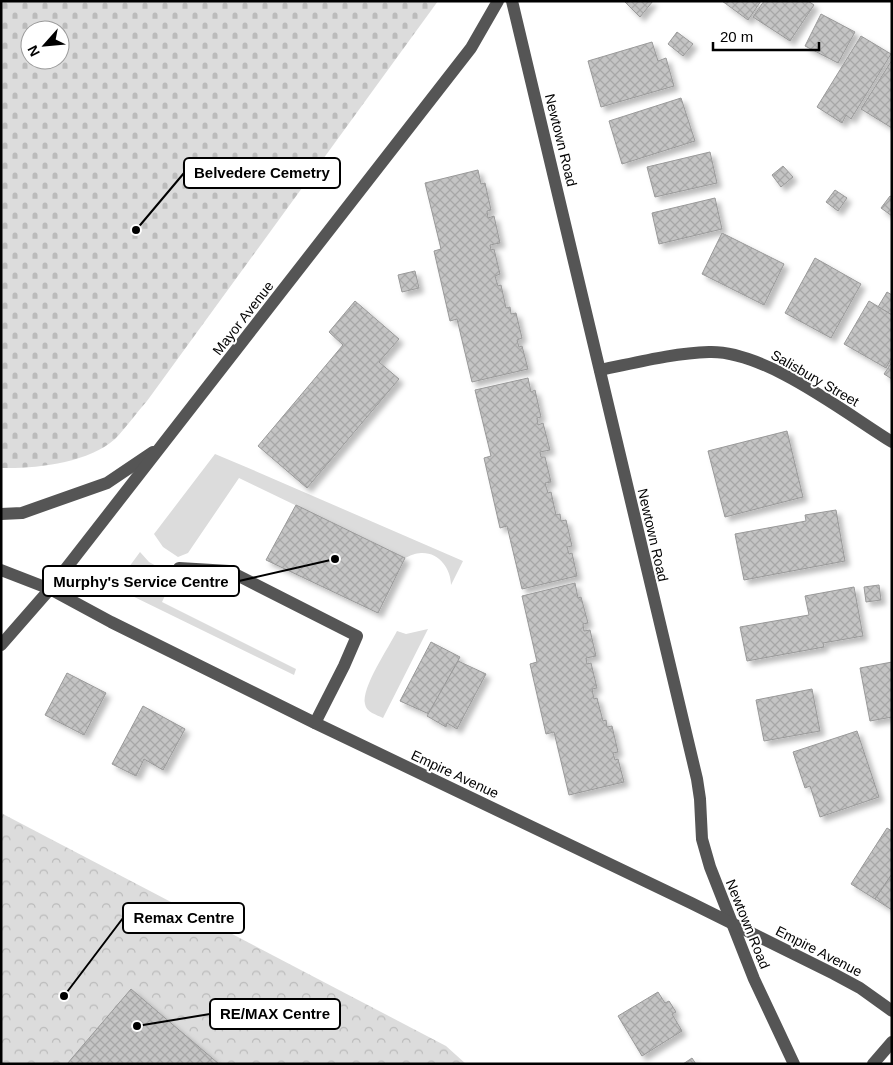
<svg xmlns="http://www.w3.org/2000/svg" width="893" height="1065" viewBox="0 0 893 1065" font-family="Helvetica,sans-serif">
  <style>
    .grass { fill: #dcdcdc }
    .cemetery { fill: url(#cemetery-stones); fill-rule: evenodd }
    .park { fill: url(#park-crowns) }
    .building { fill: url(#building-cross-hatch); stroke: #999; filter: url(#shadow) }
    .lines { fill: none; stroke-linecap: round; stroke-linejoin: round }
    .minor { stroke: #555; stroke-width: 12 }
    .labels { text-anchor: middle; stroke-width: 4; stroke-linejoin: round; paint-order: stroke }
    .street-label { font-size: 14px; fill: #000; stroke: #fff }
    .leader { fill: none; stroke: #000; stroke-width: 2 }
    .callout-dot { fill: #000; stroke: #fff; stroke-width: 2 }
    .callout { fill: #fff; stroke: #000; stroke-width: 2 }
    .callout-label { font-size: 15px; text-anchor: middle; font-weight: bold; fill: #000 }
  </style>
  <defs>
    <pattern id="cemetery-stones" width="16" height="16" patternUnits="userSpaceOnUse" patternTransform="scale(1.25)"><rect width="16" height="16" fill="#dcdcdc"/><path d="M2 7V4a2 2 0 0 1 4 0v3zM10 15v-3a2 2 0 0 1 4 0v3z" fill="#bbb"/></pattern>
    <pattern id="park-crowns" width="20" height="18" patternUnits="userSpaceOnUse" patternTransform="scale(1.25)"><rect width="20" height="18" fill="#dcdcdc"/><path d="M2 6a3 3 0 1 1 6 0M12 15a3 3 0 1 1 6 0" fill="none" stroke="#bbb"/></pattern>
    <pattern id="building-cross-hatch" width="8" height="8" patternUnits="userSpaceOnUse" patternTransform="scale(1.25)"><rect width="8" height="8" fill="#c4c4c4"/><path d="M0 0l8 8M0 8l8-8" fill="none" stroke="#a7a7a7"/></pattern>
    <filter id="shadow"><feDropShadow dx="4.5" dy="4.5" stdDeviation="2.5" flood-color="#0004"/></filter>
  </defs>
  <rect width="100%" height="100%" fill="#fff"/>
  <g class="grass">
    <path d="M 215,454 L 246,467 L 463,561 L 451,585 C 451,569 439,552 421,553 C 416,553 409,556 405,558 L 239,478 L 188,553 L 178,557 L 163,547 L 154,534 Z"/>
    <path d="M 140,552 L 149,562 L 171,574 L 173,579 L 162,602 L 296,669 L 294,675 L 120,590 L 118,582 Z"/>
    <path d="M 428,629 L 383,718 C 377,715 366,712 365,704 C 361,688 389,647 397,631 L 406,634 Z"/>
  </g>
  <path class="cemetery" d="M 1,1 L 438,1 L 147,401 C 136,413 126,428 115,439 C 88,463 35,469 1,468 ZM 30,30 L 60,30 L 60,60 L 30,60 Z"/>
  <path class="park" d="M 1,813 L 446,1046 L 466,1064 L 1,1064 Z"/>
  <g class="building">
    <path d="M 624,1 L 653,1 L 640,17 Z"/>
    <path d="M 722,1 L 761,1 L 748,20 Z"/>
    <path d="M 764,1 L 808,1 L 814,5 L 790,41 L 753,17 Z"/>
    <path d="M 821,14 L 855,32 L 838,63 L 805,46 Z"/>
    <path d="M 677,32 L 693,44 L 683,56 L 668,44 Z"/>
    <path d="M 861,36 L 891,54 L 851,119 L 846,115 L 842,123 L 817,107 Z"/>
    <path d="M 652,42 L 658,61 L 666,58 L 674,86 L 601,107 L 588,61 Z"/>
    <path d="M 892,60 L 892,128 L 861,109 Z"/>
    <path d="M 681,98 L 695,141 L 622,164 L 609,121 Z"/>
    <path d="M 710,152 L 717,183 L 655,197 L 647,167 Z"/>
    <path d="M 783,166 L 793,177 L 781,187 L 772,175 Z"/>
    <path d="M 478,170 L 481,184 L 485,183 L 491,210 L 487,211 L 488,218 L 494,216 L 500,243 L 490,245 L 491,250 L 494,249 L 500,274 L 495,276 L 498,286 L 501,285 L 506,308 L 510,307 L 511,314 L 516,313 L 522,338 L 517,340 L 519,347 L 522,346 L 528,369 L 472,382 L 457,319 L 450,321 L 434,251 L 441,249 L 425,183 Z"/>
    <path d="M 835,190 L 847,198 L 838,211 L 826,202 Z"/>
    <path d="M 890,196 L 892,197 L 892,216 L 881,208 Z"/>
    <path d="M 715,198 L 722,229 L 659,244 L 652,213 Z"/>
    <path d="M 722,233 L 784,264 L 764,305 L 702,274 Z"/>
    <path d="M 815,258 L 861,284 L 831,338 L 785,313 Z"/>
    <path d="M 415,271 L 419,288 L 402,292 L 398,275 Z"/>
    <path d="M 887,292 L 892,295 L 892,315 L 878,307 Z"/>
    <path d="M 355,301 L 399,339 L 379,362 L 399,379 L 307,488 L 258,446 L 343,345 L 329,332 Z"/>
    <path d="M 869,301 L 892,315 L 892,357 L 886,368 L 844,344 Z"/>
    <path d="M 892,362 L 892,379 L 884,374 Z"/>
    <path d="M 528,378 L 531,392 L 535,390 L 541,417 L 537,418 L 538,425 L 543,423 L 550,450 L 540,452 L 541,457 L 545,457 L 551,482 L 545,483 L 548,493 L 551,492 L 556,515 L 560,514 L 561,521 L 566,520 L 572,546 L 567,547 L 569,554 L 572,553 L 577,576 L 522,589 L 507,526 L 500,528 L 484,458 L 491,456 L 475,390 Z"/>
    <path d="M 787,431 L 803,497 L 725,517 L 708,451 Z"/>
    <path d="M 296,505 L 405,558 L 378,613 L 266,560 Z"/>
    <path d="M 836,510 L 845,561 L 744,580 L 735,534 L 806,521 L 805,515 Z"/>
    <path d="M 575,583 L 578,598 L 581,597 L 588,623 L 583,624 L 584,631 L 590,630 L 596,656 L 586,658 L 587,664 L 591,663 L 597,688 L 592,689 L 594,699 L 597,698 L 603,721 L 606,720 L 607,727 L 612,726 L 618,752 L 613,753 L 615,760 L 618,759 L 624,782 L 569,795 L 554,732 L 546,734 L 530,664 L 537,662 L 522,596 Z"/>
    <path d="M 879,585 L 881,600 L 866,602 L 864,587 Z"/>
    <path d="M 854,587 L 863,636 L 823,643 L 824,647 L 747,661 L 740,627 L 809,615 L 805,596 Z"/>
    <path d="M 431,642 L 460,657 L 429,714 L 400,701 Z"/>
    <path d="M 458,661 L 486,674 L 457,729 L 447,723 L 446,727 L 427,716 Z"/>
    <path d="M 892,662 L 892,717 L 870,721 L 860,668 Z"/>
    <path d="M 67,673 L 106,693 L 84,735 L 45,715 Z"/>
    <path d="M 812,689 L 820,731 L 764,741 L 756,700 Z"/>
    <path d="M 143,706 L 185,729 L 163,770 L 144,759 L 136,776 L 112,764 Z"/>
    <path d="M 857,731 L 879,797 L 820,817 L 810,786 L 805,788 L 793,752 Z"/>
    <path d="M 887,828 L 892,831 L 892,874 L 875,899 L 851,884 Z"/>
    <path d="M 892,874 L 892,910 L 875,899 Z"/>
    <path d="M 131,989 L 219,1064 L 67,1064 Z"/>
    <path d="M 658,992 L 665,1003 L 669,1001 L 676,1012 L 672,1014 L 682,1031 L 642,1056 L 618,1016 Z"/>
    <path d="M 692,1058 L 696,1064 L 683,1064 Z"/>
  </g>
  <g class="lines">
    <g class="minor">
      <path d="M 512,1 L 697,779 L 700,799 L 702,839 L 710,867 L 754,979 L 794,1064"/>
      <path d="M 600,370 C 635,363 673,353 709,352 C 765,350 845,413 892,442"/>
      <path d="M 1,514 L 22,513 L 107,483 L 153,452"/>
      <path d="M 179,568 L 229,571 L 357,636 L 344,666 L 315,723"/>
      <path d="M 1,570 L 50,589 L 111,622 L 315,723 L 691,903 L 834,974 L 860,988 L 892,1011"/>
      <path d="M 1,645 L 50,589 L 471,48 L 498,1"/>
      <path d="M 873,1064 L 892,1042"/>
    </g>
  </g>
  <g class="labels">
    <g class="street-label">
      <text transform="translate(561 140) rotate(76)" y="5">Newtown Road</text>
      <text transform="translate(243 318) rotate(-52)" y="5">Mayor Avenue</text>
      <text transform="translate(815 378) rotate(30)" y="5">Salisbury Street</text>
      <text transform="translate(653 535) rotate(77)" y="5">Newtown Road</text>
      <text transform="translate(455 774) rotate(25)" y="5">Empire Avenue</text>
      <text transform="translate(748 924) rotate(68)" y="5">Newtown Road</text>
      <text transform="translate(819 951) rotate(27)" y="5">Empire Avenue</text>
    </g>
  </g>
  <path class="leader" d="M136 230L184 173M335 559L239 581M64 996L123 918M137 1026L210 1014"/>
  <g class="callout-dot">
    <circle cx="136" cy="230" r="5"/>
    <circle cx="335" cy="559" r="5"/>
    <circle cx="64" cy="996" r="5"/>
    <circle cx="137" cy="1026" r="5"/>
  </g>
  <g class="callout">
    <rect x="184" y="158" width="156" height="30" rx="5"/>
    <rect x="43" y="566" width="196" height="30" rx="5"/>
    <rect x="123" y="903" width="121" height="30" rx="5"/>
    <rect x="210" y="999" width="130" height="30" rx="5"/>
  </g>
  <g class="callout-label">
    <text x="262" y="178">Belvedere Cemetry</text>
    <text x="141" y="587">Murphy's Service Centre</text>
    <text x="184" y="923">Remax Centre</text>
    <text x="275" y="1019">RE/MAX Centre</text>
  </g>
  <rect width="893" height="1065" fill="none" stroke="#000000" stroke-width="5"/>
  <g transform="translate(45 45) rotate(243)"><circle r="24" fill="#ffffff" stroke="#999999"/>
  <path d="M0-4L9 19L0 12L-9 19Z" fill="#000000"/>
  <text y="-8" font-size="14" font-weight="bold" text-anchor="middle" fill="#000000">N</text>
  </g>
  <path d="M713 42v8h106v-8" fill="none" stroke="#000000" stroke-width="2.5"/>
  <text x="720" y="42" font-size="15" fill="#000000" stroke="#ffffff" stroke-width="4" paint-order="stroke">20 m</text>
</svg>
